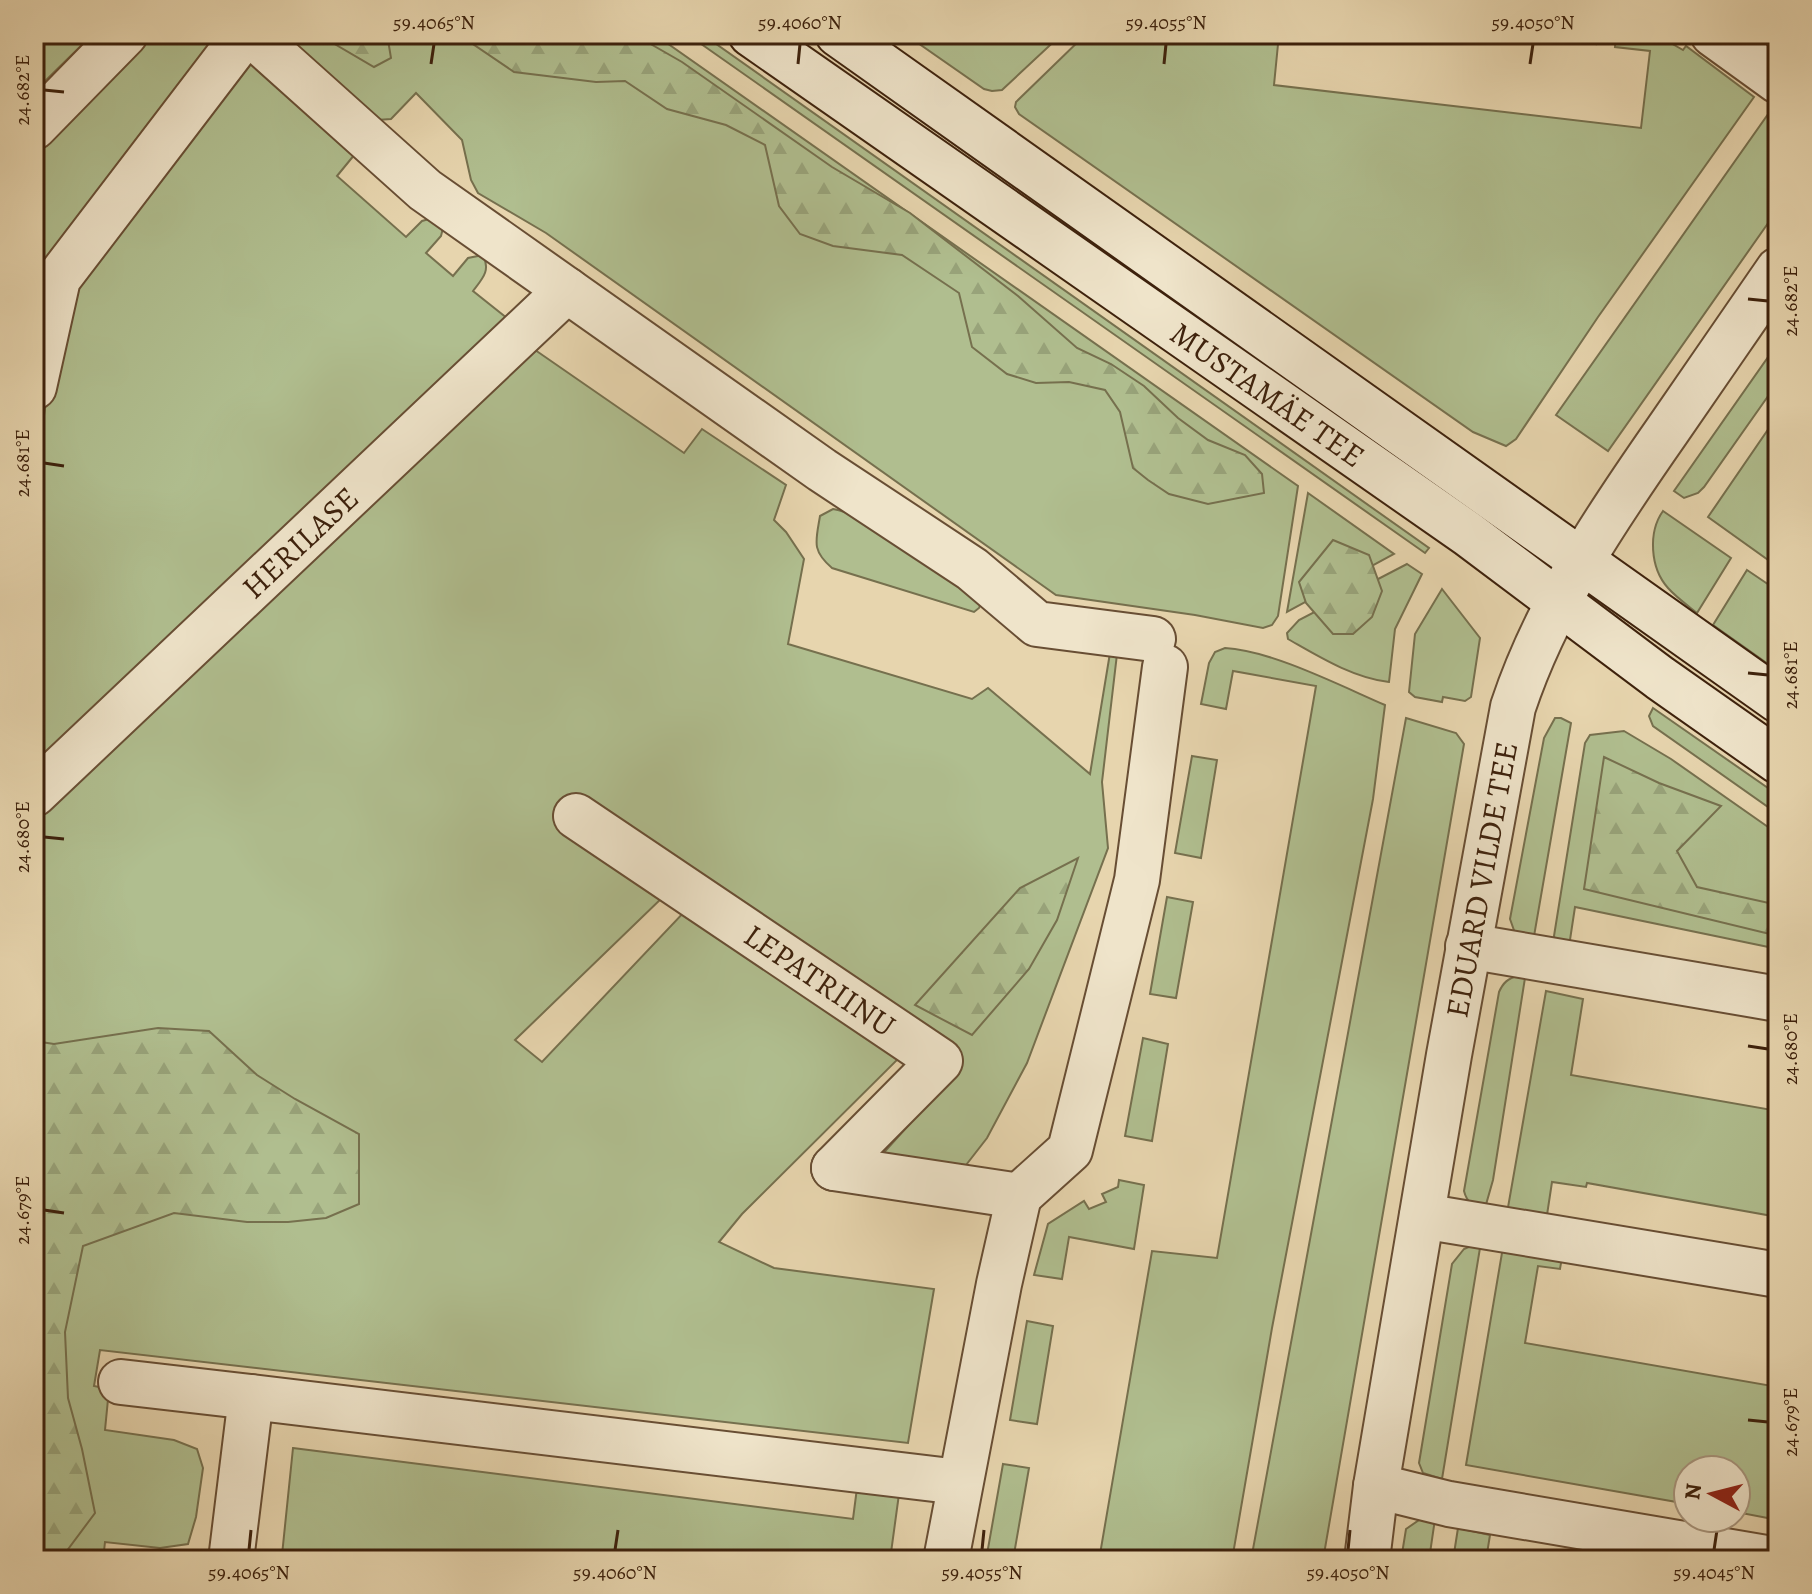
<svg xmlns="http://www.w3.org/2000/svg" width="1812" height="1594" viewBox="0 0 1812 1594" font-family="Alegreya,serif">
  <style>
    .grass { fill: #b0be8f; stroke: #76704e; stroke-width: 2 }
    .forest { fill: url(#forest-firs); stroke: #76704e; stroke-width: 2 }
    .lines { fill: none; stroke-linecap: round; stroke-linejoin: round }
    .minor-casing { stroke: #684e34; stroke-width: 48 }
    .tertiary-casing { stroke: #684e34; stroke-width: 48 }
    .secondary-casing { stroke: #3d210c; stroke-width: 48 }
    .minor { stroke: #efe4ca; stroke-width: 44 }
    .tertiary { stroke: #efe4ca; stroke-width: 44 }
    .secondary { stroke: #efe4ca; stroke-width: 44 }
    .ticks { fill: none; stroke: #3d210c; stroke-width: 3 }
    .labels { text-anchor: middle; stroke-width: 8; stroke-linejoin: round; paint-order: stroke }
    .street-label { font-size: 32px; fill: #3d210c; stroke: #efe4ca }
    .neatline { fill: none; stroke: #3d210c; stroke-width: 3 }
    .ticks-label { font-size: 20px; text-anchor: middle; fill: #3d210c }
  </style>
  <defs>
    <pattern id="forest-firs" width="22" height="20" patternUnits="userSpaceOnUse" patternTransform="scale(2)"><rect width="22" height="20" fill="#b0be8f"/><path d="M5 1l3.5 6h-7zM16 11l3.5 6h-7z" fill="#98a37a"/></pattern>
  </defs>
  <rect width="100%" height="100%" fill="#e7d5ae"/>
  <filter id="stains"><feTurbulence type="fractalNoise" baseFrequency=".0025" numOctaves="4"/><feColorMatrix values="0 0 0 0 .2 0 0 0 0 .09 0 0 0 0 .02 0 0 0 .5 -.17"/></filter>
  <radialGradient id="worn" r=".72"><stop offset=".6" stop-color="#630" stop-opacity="0"/><stop offset="1" stop-color="#630" stop-opacity=".3"/></radialGradient>
  <g class="grass">
    <path d="M 34,34 L 93,34 L 34,92 Z"/>
    <path d="M 142,34 L 208,34 L 209,44 L 34,323 L 34,172 C 45,127 110,70 142,34 Z"/>
    <path d="M 285,34 L 654,34 L 1298,486 L 1278,616 L 1272,625 L 1263,628 L 1195,615 L 1056,595 L 546,233 L 478,193 L 471,180 L 462,140 L 416,93 L 391,119 L 377,120 L 281,39 Z"/>
    <path d="M 687,34 L 702,34 L 1429,548 L 1425,553 Z"/>
    <path d="M 905,34 L 1062,34 L 1002,90 L 992,91 L 984,89 Z"/>
    <path d="M 1086,34 L 1279,34 L 1274,85 L 1641,128 L 1650,51 L 1615,47 L 1616,34 L 1655,34 L 1683,50 L 1686,46 L 1754,97 L 1598,317 L 1516,439 L 1506,446 L 1473,432 L 1019,114 L 1015,107 L 1016,102 Z"/>
    <path d="M 1523,34 L 1597,34 L 1596,44 Z"/>
    <path d="M 1748,34 L 1778,34 L 1778,56 Z"/>
    <path d="M 246,60 L 254,63 L 355,154 L 337,176 L 406,237 L 422,221 L 429,219 L 443,228 L 441,236 L 426,253 L 453,276 L 468,258 L 483,255 C 491,271 482,279 473,291 L 512,322 L 34,773 L 34,502 L 45,407 L 58,344 L 82,278 Z"/>
    <path d="M 1771,110 L 1778,116 L 1778,209 L 1608,451 L 1556,415 Z"/>
    <path d="M 525,343 L 684,453 L 702,429 L 786,485 L 774,520 L 786,532 L 804,559 L 788,644 L 972,699 L 988,688 L 1090,774 L 1110,653 L 1117,654 L 1102,782 L 1108,848 L 1027,1063 L 987,1138 L 966,1165 L 879,1158 L 958,1070 L 666,894 L 515,1040 L 542,1062 L 686,910 L 900,1057 L 742,1214 L 719,1242 L 774,1268 L 934,1289 L 908,1443 L 100,1350 L 94,1386 L 109,1389 L 105,1430 L 174,1440 L 197,1449 L 203,1468 L 196,1517 L 188,1544 L 160,1548 L 105,1542 L 103,1560 L 34,1560 L 34,813 Z"/>
    <path d="M 1778,343 L 1778,382 L 1704,487 L 1698,493 L 1684,498 L 1674,491 Z"/>
    <path d="M 1778,415 L 1778,567 L 1708,517 Z"/>
    <path d="M 1308,493 L 1394,554 L 1287,612 Z"/>
    <path d="M 833,509 C 874,516 946,577 981,603 L 979,608 L 974,612 L 832,568 C 811,550 816,541 820,516 Z"/>
    <path d="M 1663,511 L 1731,558 L 1697,613 C 1687,605 1676,597 1668,588 C 1650,568 1648,532 1663,511 Z"/>
    <path d="M 1407,564 L 1422,574 L 1395,629 L 1389,682 C 1353,678 1318,656 1288,639 L 1287,633 L 1299,620 Z"/>
    <path d="M 1747,570 L 1778,591 L 1778,671 L 1713,625 Z"/>
    <path d="M 1442,589 L 1480,638 L 1471,697 L 1465,701 L 1443,697 L 1442,702 L 1415,697 L 1409,692 L 1415,634 Z"/>
    <path d="M 1225,648 C 1270,650 1341,686 1385,705 L 1373,799 L 1272,1328 L 1232,1560 L 1099,1560 L 1152,1251 L 1217,1258 L 1316,686 L 1233,671 L 1226,709 L 1201,704 L 1209,663 L 1215,652 Z"/>
    <path d="M 1653,708 L 1778,795 L 1778,814 L 1653,726 L 1649,716 Z"/>
    <path d="M 1406,718 L 1456,733 L 1464,744 L 1323,1560 L 1251,1560 Z"/>
    <path d="M 1555,718 L 1561,718 L 1571,723 L 1533,942 L 1516,936 L 1510,919 L 1544,738 Z"/>
    <path d="M 1624,731 L 1671,759 L 1778,834 L 1778,949 L 1575,907 L 1568,953 L 1556,944 L 1554,936 L 1585,743 L 1590,735 Z"/>
    <path d="M 1192,756 L 1217,760 L 1201,858 L 1175,853 Z"/>
    <path d="M 1167,897 L 1193,902 L 1176,998 L 1150,994 Z"/>
    <path d="M 1518,976 L 1525,978 L 1493,1180 L 1485,1208 C 1473,1206 1467,1203 1464,1191 L 1499,992 C 1503,983 1508,978 1518,976 Z"/>
    <path d="M 1546,991 L 1583,999 L 1571,1075 L 1778,1111 L 1778,1217 L 1587,1183 L 1586,1187 L 1552,1182 L 1547,1215 L 1507,1213 Z"/>
    <path d="M 1143,1038 L 1168,1044 L 1152,1141 L 1125,1136 Z"/>
    <path d="M 1119,1180 L 1144,1185 L 1134,1249 L 1069,1237 L 1062,1279 L 1034,1275 L 1048,1224 L 1084,1201 L 1089,1209 L 1106,1202 L 1102,1194 L 1118,1187 Z"/>
    <path d="M 1471,1246 L 1480,1248 L 1442,1479 L 1423,1473 L 1419,1463 L 1452,1264 L 1464,1249 Z"/>
    <path d="M 1503,1247 L 1562,1257 L 1560,1269 L 1538,1266 L 1525,1343 L 1778,1387 L 1778,1520 L 1736,1512 L 1736,1470 L 1688,1470 L 1688,1504 L 1466,1465 Z"/>
    <path d="M 1027,1321 L 1053,1326 L 1037,1424 L 1010,1420 Z"/>
    <path d="M 293,1448 L 853,1519 L 857,1488 L 899,1494 L 890,1560 L 326,1560 L 282,1555 Z"/>
    <path d="M 1003,1464 L 1029,1468 L 1013,1560 L 986,1560 Z"/>
    <path d="M 1422,1518 L 1435,1519 L 1429,1560 L 1401,1560 L 1406,1529 Z"/>
    <path d="M 1458,1528 L 1490,1535 L 1486,1560 L 1453,1560 Z"/>
  </g>
  <g class="forest">
    <path d="M 335,34 L 387,34 L 391,58 L 374,67 L 333,43 Z"/>
    <path d="M 464,34 L 633,34 L 682,62 L 832,167 L 910,213 L 1018,296 L 1077,348 L 1111,364 L 1144,386 L 1178,418 L 1208,440 L 1245,455 L 1262,474 L 1264,493 L 1208,504 L 1169,494 L 1148,480 L 1133,468 L 1120,412 L 1105,390 L 1069,382 L 1036,383 L 1007,374 L 972,347 L 959,293 L 902,255 L 833,246 L 800,234 L 779,206 L 765,145 L 726,125 L 667,109 L 625,81 L 596,82 L 514,72 L 467,40 Z"/>
    <path d="M 1333,540 L 1369,555 L 1382,591 L 1372,617 L 1353,634 L 1333,634 L 1306,603 L 1299,582 Z"/>
    <path d="M 1604,757 L 1659,783 L 1721,806 L 1677,851 L 1697,887 L 1778,905 L 1778,936 L 1584,889 Z"/>
    <path d="M 1078,858 L 1057,920 L 1029,969 L 972,1035 L 915,1005 L 1020,888 Z"/>
    <path d="M 158,1028 L 209,1031 L 257,1075 L 295,1099 L 359,1134 L 359,1204 L 326,1218 L 288,1222 L 247,1222 L 174,1213 L 83,1246 L 65,1332 L 68,1398 L 82,1449 L 95,1513 L 60,1560 L 34,1560 L 34,1041 L 54,1044 Z"/>
  </g>
  <g class="lines">
    <g class="minor-casing">
      <g id="minor">
        <path d="M 251,34 L 425,190 L 822,470 L 972,569 L 1037,624 L 1153,639"/>
        <path d="M 1713,34 L 1778,81"/>
        <path d="M 34,127 L 125,34"/>
        <path d="M 34,387 L 58,279 L 245,34"/>
        <path id="s1" d="M 34,794 L 567,290"/>
        <path id="s2" d="M 576,816 L 940,1061 L 834,1168"/>
        <path d="M 1468,946 L 1778,999"/>
        <path d="M 834,1168 L 1019,1196 L 999,1284 L 946,1560"/>
        <path d="M 1019,1196 L 1070,1150 L 1137,880 L 1165,667"/>
        <path d="M 1422,1216 L 1778,1275"/>
        <path d="M 121,1382 L 251,1397"/>
        <path d="M 1376,1486 L 1449,1504 L 1778,1560"/>
        <path d="M 231,1560 L 251,1397 L 959,1482"/>
      </g>
    </g>
    <g class="tertiary-casing">
      <g id="tertiary">
        <path id="s3" d="M 1367,1560 L 1376,1486 L 1449,1055 L 1513,707 C 1546,607 1607,517 1667,431 C 1704,377 1741,324 1778,270"/>
      </g>
    </g>
    <g class="secondary-casing">
      <g id="secondary">
        <path id="s4" d="M 751,34 L 1468,534 L 1660,678 L 1778,761"/>
        <path d="M 838,34 L 1778,700"/>
      </g>
    </g>
    <use href="#minor" class="minor"/>
    <use href="#tertiary" class="tertiary"/>
    <use href="#secondary" class="secondary"/>
  </g>
  <path class="ticks" d="M 431,64 L 434,44M 798,64 L 800,44M 1164,64 L 1166,44M 1530,64 L 1533,44M 44,90 L 64,92M 1748,299 L 1768,301M 44,463 L 64,466M 1748,673 L 1768,675M 44,837 L 64,839M 1748,1046 L 1768,1049M 44,1210 L 64,1213M 1748,1420 L 1768,1422M 249,1550 L 251,1530M 615,1550 L 618,1530M 982,1550 L 984,1530M 1348,1550 L 1350,1530M 1714,1550 L 1717,1530"/>
  <g class="labels">
    <g class="street-label">
      <text dy="11" stroke="none"><textPath href="#s4" startOffset="630">MUSTAMÄE TEE</textPath></text>
      <text dy="11" stroke="none"><textPath href="#s1" startOffset="366">HERILASE</textPath></text>
      <text dy="11" stroke="none"><textPath href="#s3" startOffset="690">EDUARD VILDE TEE</textPath></text>
      <text dy="11" stroke="none"><textPath href="#s2" startOffset="294">LEPATRIINU</textPath></text>
    </g>
  </g>
  <rect width="1812" height="1594" fill="none" stroke="#e7d5ae" stroke-width="88"/>
  <g transform="translate(1712 1494) rotate(277)"><circle r="38" fill="#efe4ca" stroke="#a8967e" stroke-width="2"/>
  <path d="M0-6L14 30L0 20L-14 30Z" fill="#8f2418"/>
  <text y="-12" font-size="22" font-weight="bold" text-anchor="middle" fill="#3d210c">N</text>
  </g>
  <rect x="44" y="44" width="1724" height="1506" class="neatline"/>
  <g class="ticks-label">
    <text x="434" y="29">59.4065°N</text>
    <text x="800" y="29">59.4060°N</text>
    <text x="1166" y="29">59.4055°N</text>
    <text x="1533" y="29">59.4050°N</text>
    <text transform="translate(22 90) rotate(-90)" y="7">24.682°E</text>
    <text transform="translate(1790 301) rotate(-90)" y="7">24.682°E</text>
    <text transform="translate(22 463) rotate(-90)" y="7">24.681°E</text>
    <text transform="translate(1790 675) rotate(-90)" y="7">24.681°E</text>
    <text transform="translate(22 837) rotate(-90)" y="7">24.680°E</text>
    <text transform="translate(1790 1049) rotate(-90)" y="7">24.680°E</text>
    <text transform="translate(22 1210) rotate(-90)" y="7">24.679°E</text>
    <text transform="translate(1790 1422) rotate(-90)" y="7">24.679°E</text>
    <text x="249" y="1579">59.4065°N</text>
    <text x="615" y="1579">59.4060°N</text>
    <text x="982" y="1579">59.4055°N</text>
    <text x="1348" y="1579">59.4050°N</text>
    <text x="1714" y="1579">59.4045°N</text>
  </g>
  <rect width="100%" height="100%" filter="url(#stains)"/>
  <rect width="100%" height="100%" fill="url(#worn)"/>
</svg>
